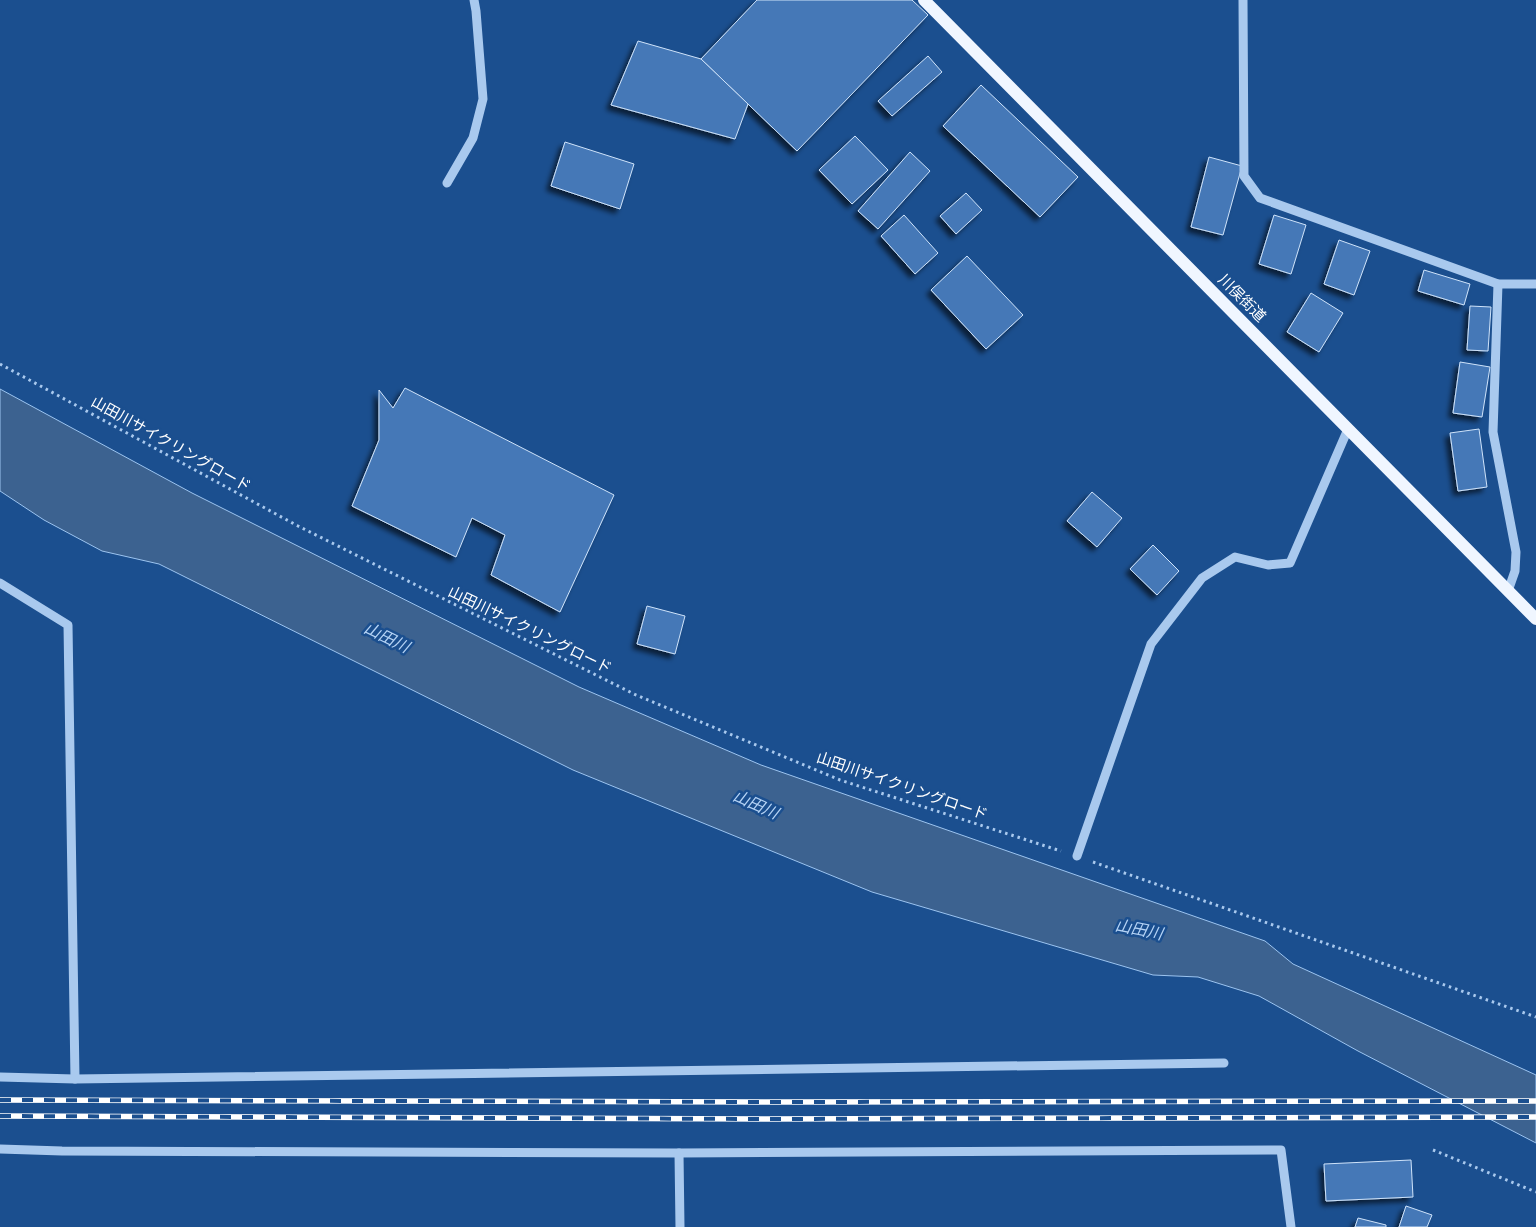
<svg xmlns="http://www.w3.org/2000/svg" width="1536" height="1227" viewBox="0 0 1536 1227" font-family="'Golos Text','Noto Sans JP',sans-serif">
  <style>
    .water { fill: #3c6290; stroke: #9cc4f0 }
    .building { fill: #4478b7; stroke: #cfe3fa; filter: url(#shadow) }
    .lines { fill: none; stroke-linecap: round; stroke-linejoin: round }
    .path { stroke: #a9c9ee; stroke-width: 3; stroke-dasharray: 2.5 4; stroke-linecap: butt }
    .minor { stroke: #a9c9ee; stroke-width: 9 }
    .major { stroke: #f0f6ff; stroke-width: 12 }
    .rail-casing { stroke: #fff; stroke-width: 5.5 }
    .rail { stroke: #1b4f8f; stroke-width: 4; stroke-dasharray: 11; stroke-linecap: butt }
    .labels { text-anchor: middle; stroke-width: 5; stroke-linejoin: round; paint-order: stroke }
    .street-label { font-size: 15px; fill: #fff; stroke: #1b4f8f }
    .water-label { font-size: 16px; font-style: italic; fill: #b5d3f5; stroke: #1b4f8f }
  </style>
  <defs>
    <filter id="shadow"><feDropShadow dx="-4.5" dy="4.5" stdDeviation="2.5" flood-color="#0009"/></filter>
  </defs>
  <rect width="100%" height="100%" fill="#1b4f8f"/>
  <path class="water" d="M 0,389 L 192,493 L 579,687 L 761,765 L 1265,941 L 1293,964 L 1536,1075 L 1536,1143 L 1358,1051 L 1259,996 L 1198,977 L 1153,975 L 872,892 L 573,770 L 159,564 L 102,551 L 44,520 L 0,491 Z"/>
  <g class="building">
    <path d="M 757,0 L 912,0 L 928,15 L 797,151 L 701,59 Z"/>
    <path d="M 638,41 L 701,59 L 748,104 L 735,139 L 611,105 Z"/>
    <path d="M 928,56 L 942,72 L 892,116 L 878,101 Z"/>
    <path d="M 981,85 L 1078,177 L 1040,217 L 943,126 Z"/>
    <path d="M 855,136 L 888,170 L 852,204 L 819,170 Z"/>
    <path d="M 565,142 L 634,164 L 620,209 L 551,186 Z"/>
    <path d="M 910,152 L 930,171 L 878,229 L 858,211 Z"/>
    <path d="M 1209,157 L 1242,166 L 1223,235 L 1191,227 Z"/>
    <path d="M 966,193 L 982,210 L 956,234 L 940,216 Z"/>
    <path d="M 904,215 L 938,253 L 915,274 L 881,236 Z"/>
    <path d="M 1274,215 L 1306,225 L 1291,274 L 1259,264 Z"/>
    <path d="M 1339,240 L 1370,251 L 1354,295 L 1324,284 Z"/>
    <path d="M 967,256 L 1023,315 L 986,349 L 931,290 Z"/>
    <path d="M 1424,270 L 1470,284 L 1464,305 L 1418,291 Z"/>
    <path d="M 1311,293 L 1343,313 L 1319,352 L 1287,332 Z"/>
    <path d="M 1470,306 L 1491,307 L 1488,351 L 1467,350 Z"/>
    <path d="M 1460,362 L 1490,367 L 1482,417 L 1453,413 Z"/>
    <path d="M 405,388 L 614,495 L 560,612 L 491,575 L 505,535 L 472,518 L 456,557 L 352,506 L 379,440 L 379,390 L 393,408 Z"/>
    <path d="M 1479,429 L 1487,487 L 1458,491 L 1450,433 Z"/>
    <path d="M 1092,492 L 1122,518 L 1097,547 L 1067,521 Z"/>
    <path d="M 1153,545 L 1179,571 L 1157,595 L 1130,569 Z"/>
    <path d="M 647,606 L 685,616 L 675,654 L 637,644 Z"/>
    <path d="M 1411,1160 L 1413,1197 L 1326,1201 L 1324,1164 Z"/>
    <path d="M 1406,1206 L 1432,1215 L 1427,1227 L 1399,1227 Z"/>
    <path d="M 1358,1218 L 1386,1225 L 1386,1227 L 1355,1227 Z"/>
  </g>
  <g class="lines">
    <g class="path">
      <path d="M 0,364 L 298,526 L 636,695 L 840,780 L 1061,851"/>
      <path d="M 1093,862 L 1536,1017"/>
      <path d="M 1433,1150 L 1536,1192"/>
    </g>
    <g class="minor">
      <path d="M 1243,0 L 1244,176 L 1260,198 L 1498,284 L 1536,284"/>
      <path d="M 447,183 L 473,138 L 483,99 L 476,11 L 474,0"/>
      <path d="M 1498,284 L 1493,432 L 1516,552 L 1515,571 L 1508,591"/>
      <path d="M 0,583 L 68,625 L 75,1079"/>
      <path d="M 1077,856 L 1151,644 L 1202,578 L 1235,557 L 1268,565 L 1290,563 L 1348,429"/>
      <path d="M 0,1077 L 75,1079 L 1224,1063"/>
      <path d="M 0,1149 L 62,1151 L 679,1153 L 1281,1150 L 1291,1227"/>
      <path d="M 679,1153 L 680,1227"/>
    </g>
    <path class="major" d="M 924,0 L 1536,619"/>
    <g class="rail-casing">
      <g id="rail">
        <path d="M 0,1100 L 766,1102 L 1536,1101"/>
        <path d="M 0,1116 L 766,1119 L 1536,1117"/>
      </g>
    </g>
    <use href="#rail" class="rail"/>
  </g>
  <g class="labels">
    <g class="street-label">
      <text transform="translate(1242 298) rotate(45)" y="5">川俣街道</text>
      <text transform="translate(171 444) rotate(29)" y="5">山田川サイクリングロード</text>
      <text transform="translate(530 630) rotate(26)" y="5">山田川サイクリングロード</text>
      <text transform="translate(902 786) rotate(19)" y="5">山田川サイクリングロード</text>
    </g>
    <g class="water-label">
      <text transform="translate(387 637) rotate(26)" y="6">山田川</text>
      <text transform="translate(756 804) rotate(24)" y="6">山田川</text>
      <text transform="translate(1139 929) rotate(11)" y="6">山田川</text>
    </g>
  </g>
</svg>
